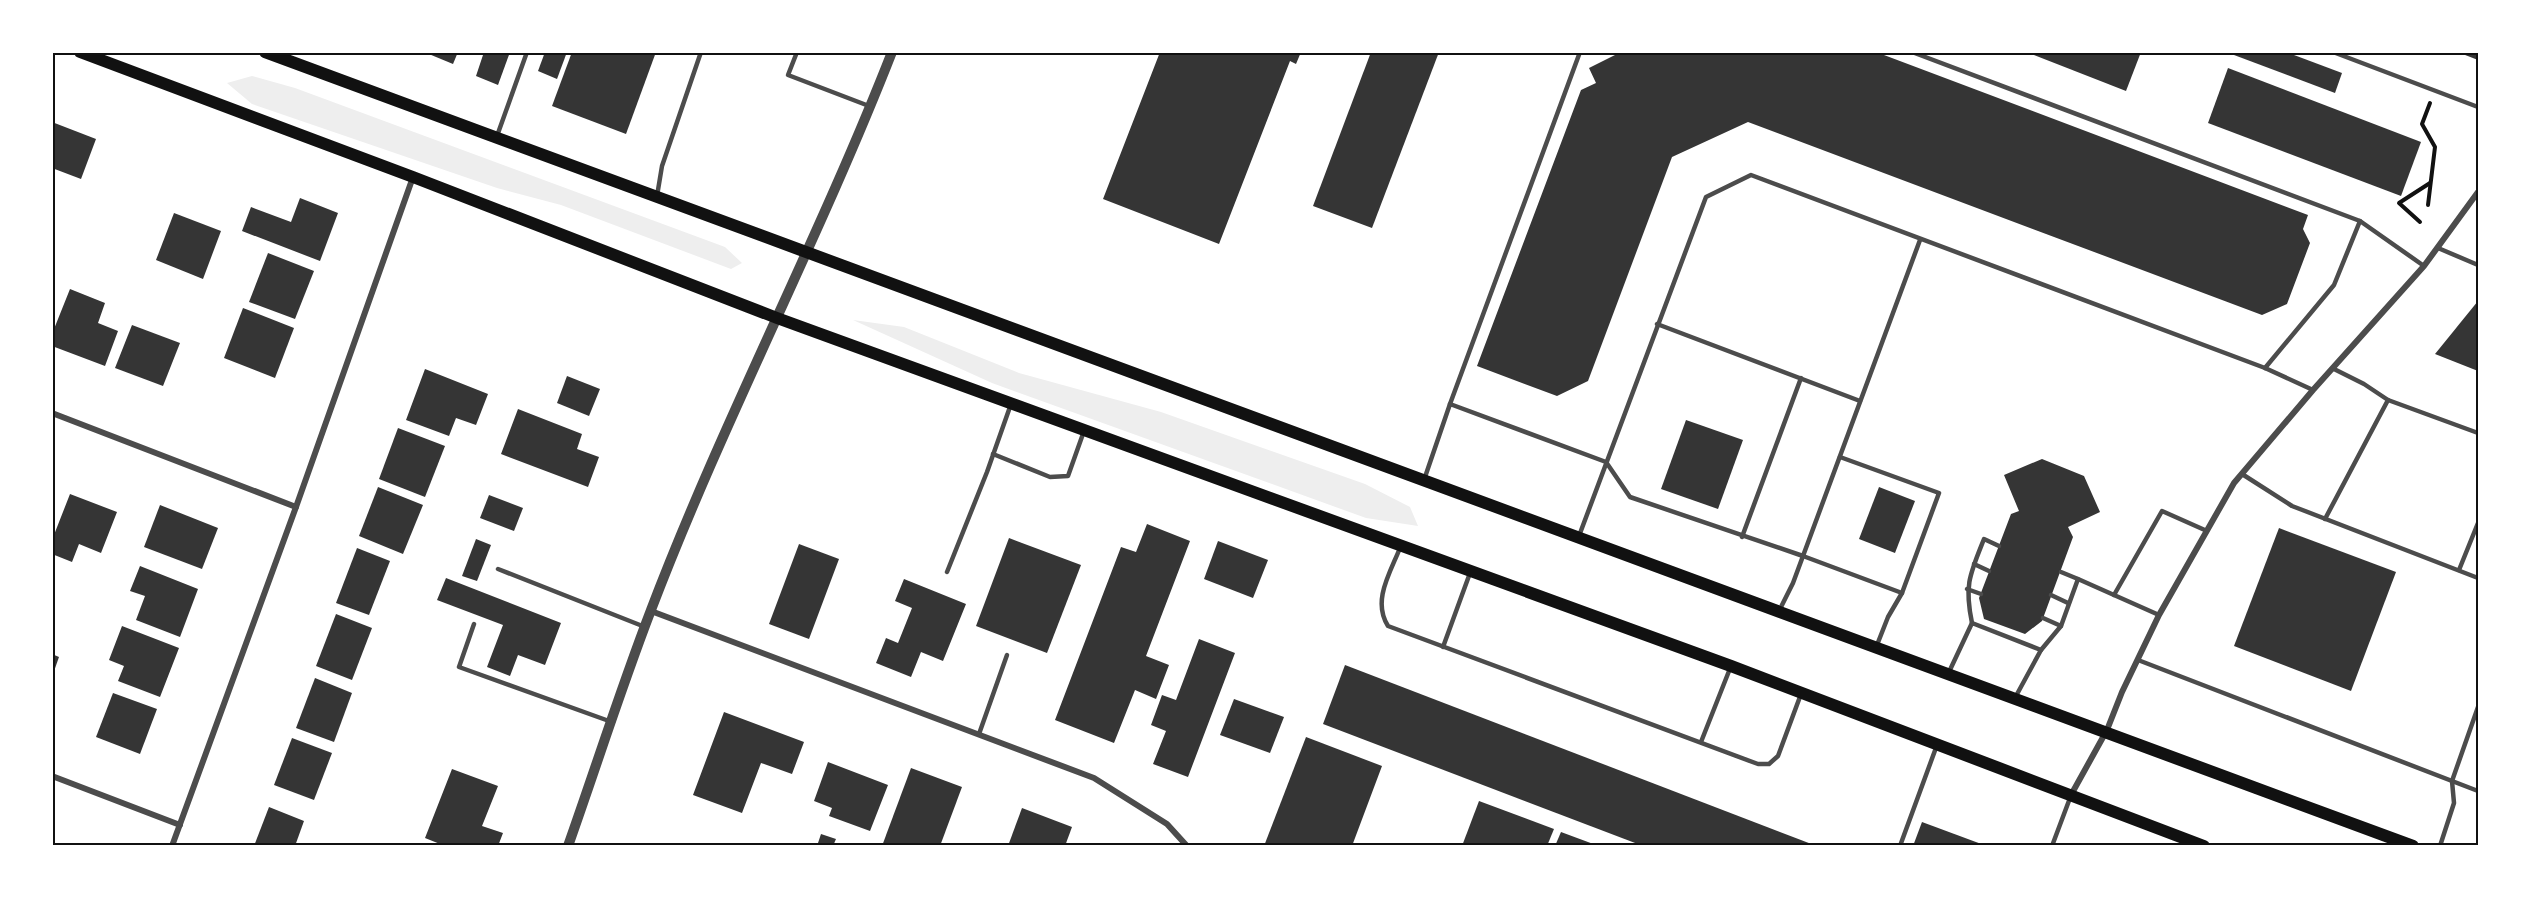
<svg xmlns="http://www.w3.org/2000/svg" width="2531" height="898" viewBox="0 0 2531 898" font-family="Arial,sans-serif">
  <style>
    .green { fill: #eee }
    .building { fill: #353535 }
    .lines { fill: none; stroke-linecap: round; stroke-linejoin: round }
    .path { stroke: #111; stroke-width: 4 }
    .service { stroke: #4c4c4c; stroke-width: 4.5 }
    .minor { stroke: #4c4c4c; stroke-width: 6 }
    .tertiary { stroke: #4c4c4c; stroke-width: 10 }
    .secondary { stroke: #111; stroke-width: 12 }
    .neatline { fill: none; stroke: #111; stroke-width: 2 }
  </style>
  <rect width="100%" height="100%" fill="#fff"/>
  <g class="green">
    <path d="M 252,76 L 295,88 L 725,247 L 742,263 L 731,269 L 561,205 L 497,188 L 252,104 L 227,83 Z"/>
    <path d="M 853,320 L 904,327 L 1019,373 L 1161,412 L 1365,484 L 1410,507 L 1418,526 L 1366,518 L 992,383 Z"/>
  </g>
  <g class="building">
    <path d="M 424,52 L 458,52 L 453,64 Z"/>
    <path d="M 484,52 L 510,52 L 498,85 L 476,76 Z"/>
    <path d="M 545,52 L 567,52 L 557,79 L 538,71 Z"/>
    <path d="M 572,52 L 656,52 L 626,134 L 552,106 Z"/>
    <path d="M 1160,52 L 1301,52 L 1296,64 L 1290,61 L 1219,244 L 1103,199 Z"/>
    <path d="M 1371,52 L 1439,52 L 1372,228 L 1313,206 Z"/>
    <path d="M 1621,52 L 1876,52 L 2308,215 L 2303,229 L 2310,243 L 2287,304 L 2262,315 L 1748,122 L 1672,157 L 1588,381 L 1557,396 L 1477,366 L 1581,90 L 1596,83 L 1589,68 Z"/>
    <path d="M 2026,52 L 2141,52 L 2126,91 Z"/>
    <path d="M 2226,52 L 2286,52 L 2342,73 L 2335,93 Z"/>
    <path d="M 2460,52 L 2478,52 L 2478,60 L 2460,53 Z"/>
    <path d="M 2228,68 L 2421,142 L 2401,196 L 2208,123 Z"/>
    <path d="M 52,122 L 96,139 L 81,179 L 52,168 Z"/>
    <path d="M 300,198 L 338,213 L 320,261 L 242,231 L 251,207 L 291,222 Z"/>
    <path d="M 174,213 L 221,231 L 203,279 L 156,260 Z"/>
    <path d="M 268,253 L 314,271 L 295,319 L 249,302 Z"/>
    <path d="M 70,289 L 105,303 L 98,323 L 118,331 L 105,366 L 52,346 L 52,334 Z"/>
    <path d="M 2478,301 L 2478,371 L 2435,354 Z"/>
    <path d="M 243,308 L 294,328 L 275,378 L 224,358 Z"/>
    <path d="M 132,325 L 180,343 L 163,386 L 115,368 Z"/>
    <path d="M 425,369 L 488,394 L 476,425 L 456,418 L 449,436 L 406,420 Z"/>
    <path d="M 567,376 L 600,389 L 589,416 L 557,403 Z"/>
    <path d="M 518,409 L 582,434 L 577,449 L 599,457 L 588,487 L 501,454 Z"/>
    <path d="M 1686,420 L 1743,440 L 1718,509 L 1661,489 Z"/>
    <path d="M 398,428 L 445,446 L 425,497 L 379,479 Z"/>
    <path d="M 2042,459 L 2084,476 L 2100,512 L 2068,527 L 2073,537 L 2042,621 L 2025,634 L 1984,619 L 1979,598 L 2011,514 L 2019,511 L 2004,475 Z"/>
    <path d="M 378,487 L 423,505 L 403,554 L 359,536 Z"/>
    <path d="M 1879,487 L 1915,501 L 1895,553 L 1859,539 Z"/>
    <path d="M 70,494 L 117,512 L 101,553 L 79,544 L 72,562 L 52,554 L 52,540 Z"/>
    <path d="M 489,495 L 523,508 L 514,531 L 480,518 Z"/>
    <path d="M 160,505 L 218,528 L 202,569 L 144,547 Z"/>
    <path d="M 1147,524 L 1190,541 L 1146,656 L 1169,665 L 1156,699 L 1135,690 L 1114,743 L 1055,720 L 1121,547 L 1136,552 Z"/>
    <path d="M 2279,528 L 2396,572 L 2351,691 L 2234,646 Z"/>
    <path d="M 1009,538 L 1081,565 L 1047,653 L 976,626 Z"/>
    <path d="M 476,539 L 491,545 L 477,581 L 462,576 Z"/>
    <path d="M 1218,541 L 1268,560 L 1253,598 L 1204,579 Z"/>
    <path d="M 799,544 L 839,559 L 809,639 L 769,624 Z"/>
    <path d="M 357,548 L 390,561 L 369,615 L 336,603 Z"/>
    <path d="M 140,566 L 198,589 L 180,637 L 136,620 L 145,596 L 130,591 Z"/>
    <path d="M 446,578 L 561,623 L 545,665 L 518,655 L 510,676 L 487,667 L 503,625 L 437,600 Z"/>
    <path d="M 904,579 L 966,604 L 943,661 L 921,652 L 911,677 L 876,663 L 886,638 L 898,643 L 912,608 L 895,601 Z"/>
    <path d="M 336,614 L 372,628 L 352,680 L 316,666 Z"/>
    <path d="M 122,626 L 179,648 L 160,697 L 118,681 L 124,666 L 109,660 Z"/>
    <path d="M 1199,639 L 1235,653 L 1188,777 L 1153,764 L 1166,731 L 1151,725 L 1162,695 L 1176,700 Z"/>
    <path d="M 52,654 L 59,657 L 53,674 L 52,674 Z"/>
    <path d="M 1345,665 L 1814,845 L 1814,846 L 1643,846 L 1323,724 Z"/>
    <path d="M 315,678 L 352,693 L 334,742 L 296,728 Z"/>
    <path d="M 113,693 L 157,709 L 140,754 L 96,737 Z"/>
    <path d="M 1234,699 L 1284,717 L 1270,753 L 1220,735 Z"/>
    <path d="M 724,712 L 804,742 L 792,774 L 761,763 L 742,813 L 693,795 Z"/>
    <path d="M 1306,737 L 1382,766 L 1352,846 L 1264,846 Z"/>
    <path d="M 292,738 L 332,753 L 314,800 L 274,785 Z"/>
    <path d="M 828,762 L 888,785 L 870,831 L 829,816 L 832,808 L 814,801 Z"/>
    <path d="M 911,768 L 962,787 L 940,846 L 882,846 Z"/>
    <path d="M 452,769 L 498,786 L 482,826 L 503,833 L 498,846 L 445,846 L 425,838 Z"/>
    <path d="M 1479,801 L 1554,829 L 1547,846 L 1462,846 Z"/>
    <path d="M 269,807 L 304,821 L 295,846 L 254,846 Z"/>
    <path d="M 1022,808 L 1072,827 L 1065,846 L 1008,846 Z"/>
    <path d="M 1922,822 L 1984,845 L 1984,846 L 1913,846 Z"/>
    <path d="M 1561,832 L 1596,845 L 1596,846 L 1555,846 Z"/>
    <path d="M 821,834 L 836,839 L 833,846 L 817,846 Z"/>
  </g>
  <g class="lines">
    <g class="path">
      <path d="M 2428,205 L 2435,147 L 2422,124 L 2430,103"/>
      <path d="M 2420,222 L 2399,203 L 2430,183"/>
    </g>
    <g class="service">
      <path d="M 797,52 L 788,75 L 869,106"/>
      <path d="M 1912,52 L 2360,221"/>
      <path d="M 2333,52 L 2478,107"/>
      <path d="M 497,136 L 527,52"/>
      <path d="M 657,196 L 662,166 L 701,52"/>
      <path d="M 2438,248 L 2478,265"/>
      <path d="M 1657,324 L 1860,401"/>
      <path d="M 2265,368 L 2334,285 L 2360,221 L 2424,266"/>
      <path d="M 2334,369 L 2364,384 L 2388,400 L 2478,433"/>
      <path d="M 1450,404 L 1580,52"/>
      <path d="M 993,454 L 1050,477 L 1068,476 L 1084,431"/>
      <path d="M 1840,457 L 1939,493 L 1902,593 L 1888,617 L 1877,645"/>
      <path d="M 2242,474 L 2292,506 L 2478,578"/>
      <path d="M 1424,480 L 1450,404 L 1606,462 L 1630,497 L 1803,556 L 1902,593"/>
      <path d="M 2325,519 L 2388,400"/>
      <path d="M 1579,536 L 1706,197 L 1751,175 L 2265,368 L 2313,390"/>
      <path d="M 1742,537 L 1801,378"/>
      <path d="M 1400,548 C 1390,573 1372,601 1388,626 L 1758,764 L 1769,764 L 1778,756 L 1801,694"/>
      <path d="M 1974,564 L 1989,571"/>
      <path d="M 498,569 L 645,627"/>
      <path d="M 2459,570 L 2478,523"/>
      <path d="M 947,572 L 987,472 L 1011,404"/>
      <path d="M 2061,572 L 2078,579"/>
      <path d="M 1967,589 L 1981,594"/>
      <path d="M 2051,595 L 2068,603"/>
      <path d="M 2114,595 L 2162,511 L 2207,531"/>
      <path d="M 1780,609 L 1793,583 L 1920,240"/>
      <path d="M 2043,618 L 2061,626"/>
      <path d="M 1972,623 C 1964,585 1970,574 1984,539 L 1999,546"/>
      <path d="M 474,624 L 459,667 L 609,721"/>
      <path d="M 1443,647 L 1470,573"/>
      <path d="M 2138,660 L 2478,791"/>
      <path d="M 1949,672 L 1972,623 L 2041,650"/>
      <path d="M 2016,696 L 2041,650 L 2061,626 L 2078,579 L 2159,615"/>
      <path d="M 979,734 L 1007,655"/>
      <path d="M 1701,742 L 1731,666"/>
      <path d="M 1900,846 L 1937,745"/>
      <path d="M 2052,846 L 2070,798"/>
      <path d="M 2440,846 L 2454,803 L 2452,781 L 2478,707"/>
    </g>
    <g class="minor">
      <path d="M 52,413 L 296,507"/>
      <path d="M 651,611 L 1094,778 L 1167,824 L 1187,846"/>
      <path d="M 52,776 L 180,825"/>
      <path d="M 2071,795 L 2107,730 L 2122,692 L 2159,615 L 2234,483 L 2313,390 L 2424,266 L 2478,192"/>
      <path d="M 172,846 L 296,507 L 413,177"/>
    </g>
    <path class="tertiary" d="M 568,846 C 596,767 621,688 651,610 C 723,421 818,241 892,52"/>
    <g class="secondary">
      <path d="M 80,52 L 413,177 L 777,318 L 1731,666 L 2204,846"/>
      <path d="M 265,52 C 980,319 1698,579 2413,846"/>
    </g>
  </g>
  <rect width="2531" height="898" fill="none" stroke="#ffffff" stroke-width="108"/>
  <rect x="54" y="54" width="2423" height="790" class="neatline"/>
</svg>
